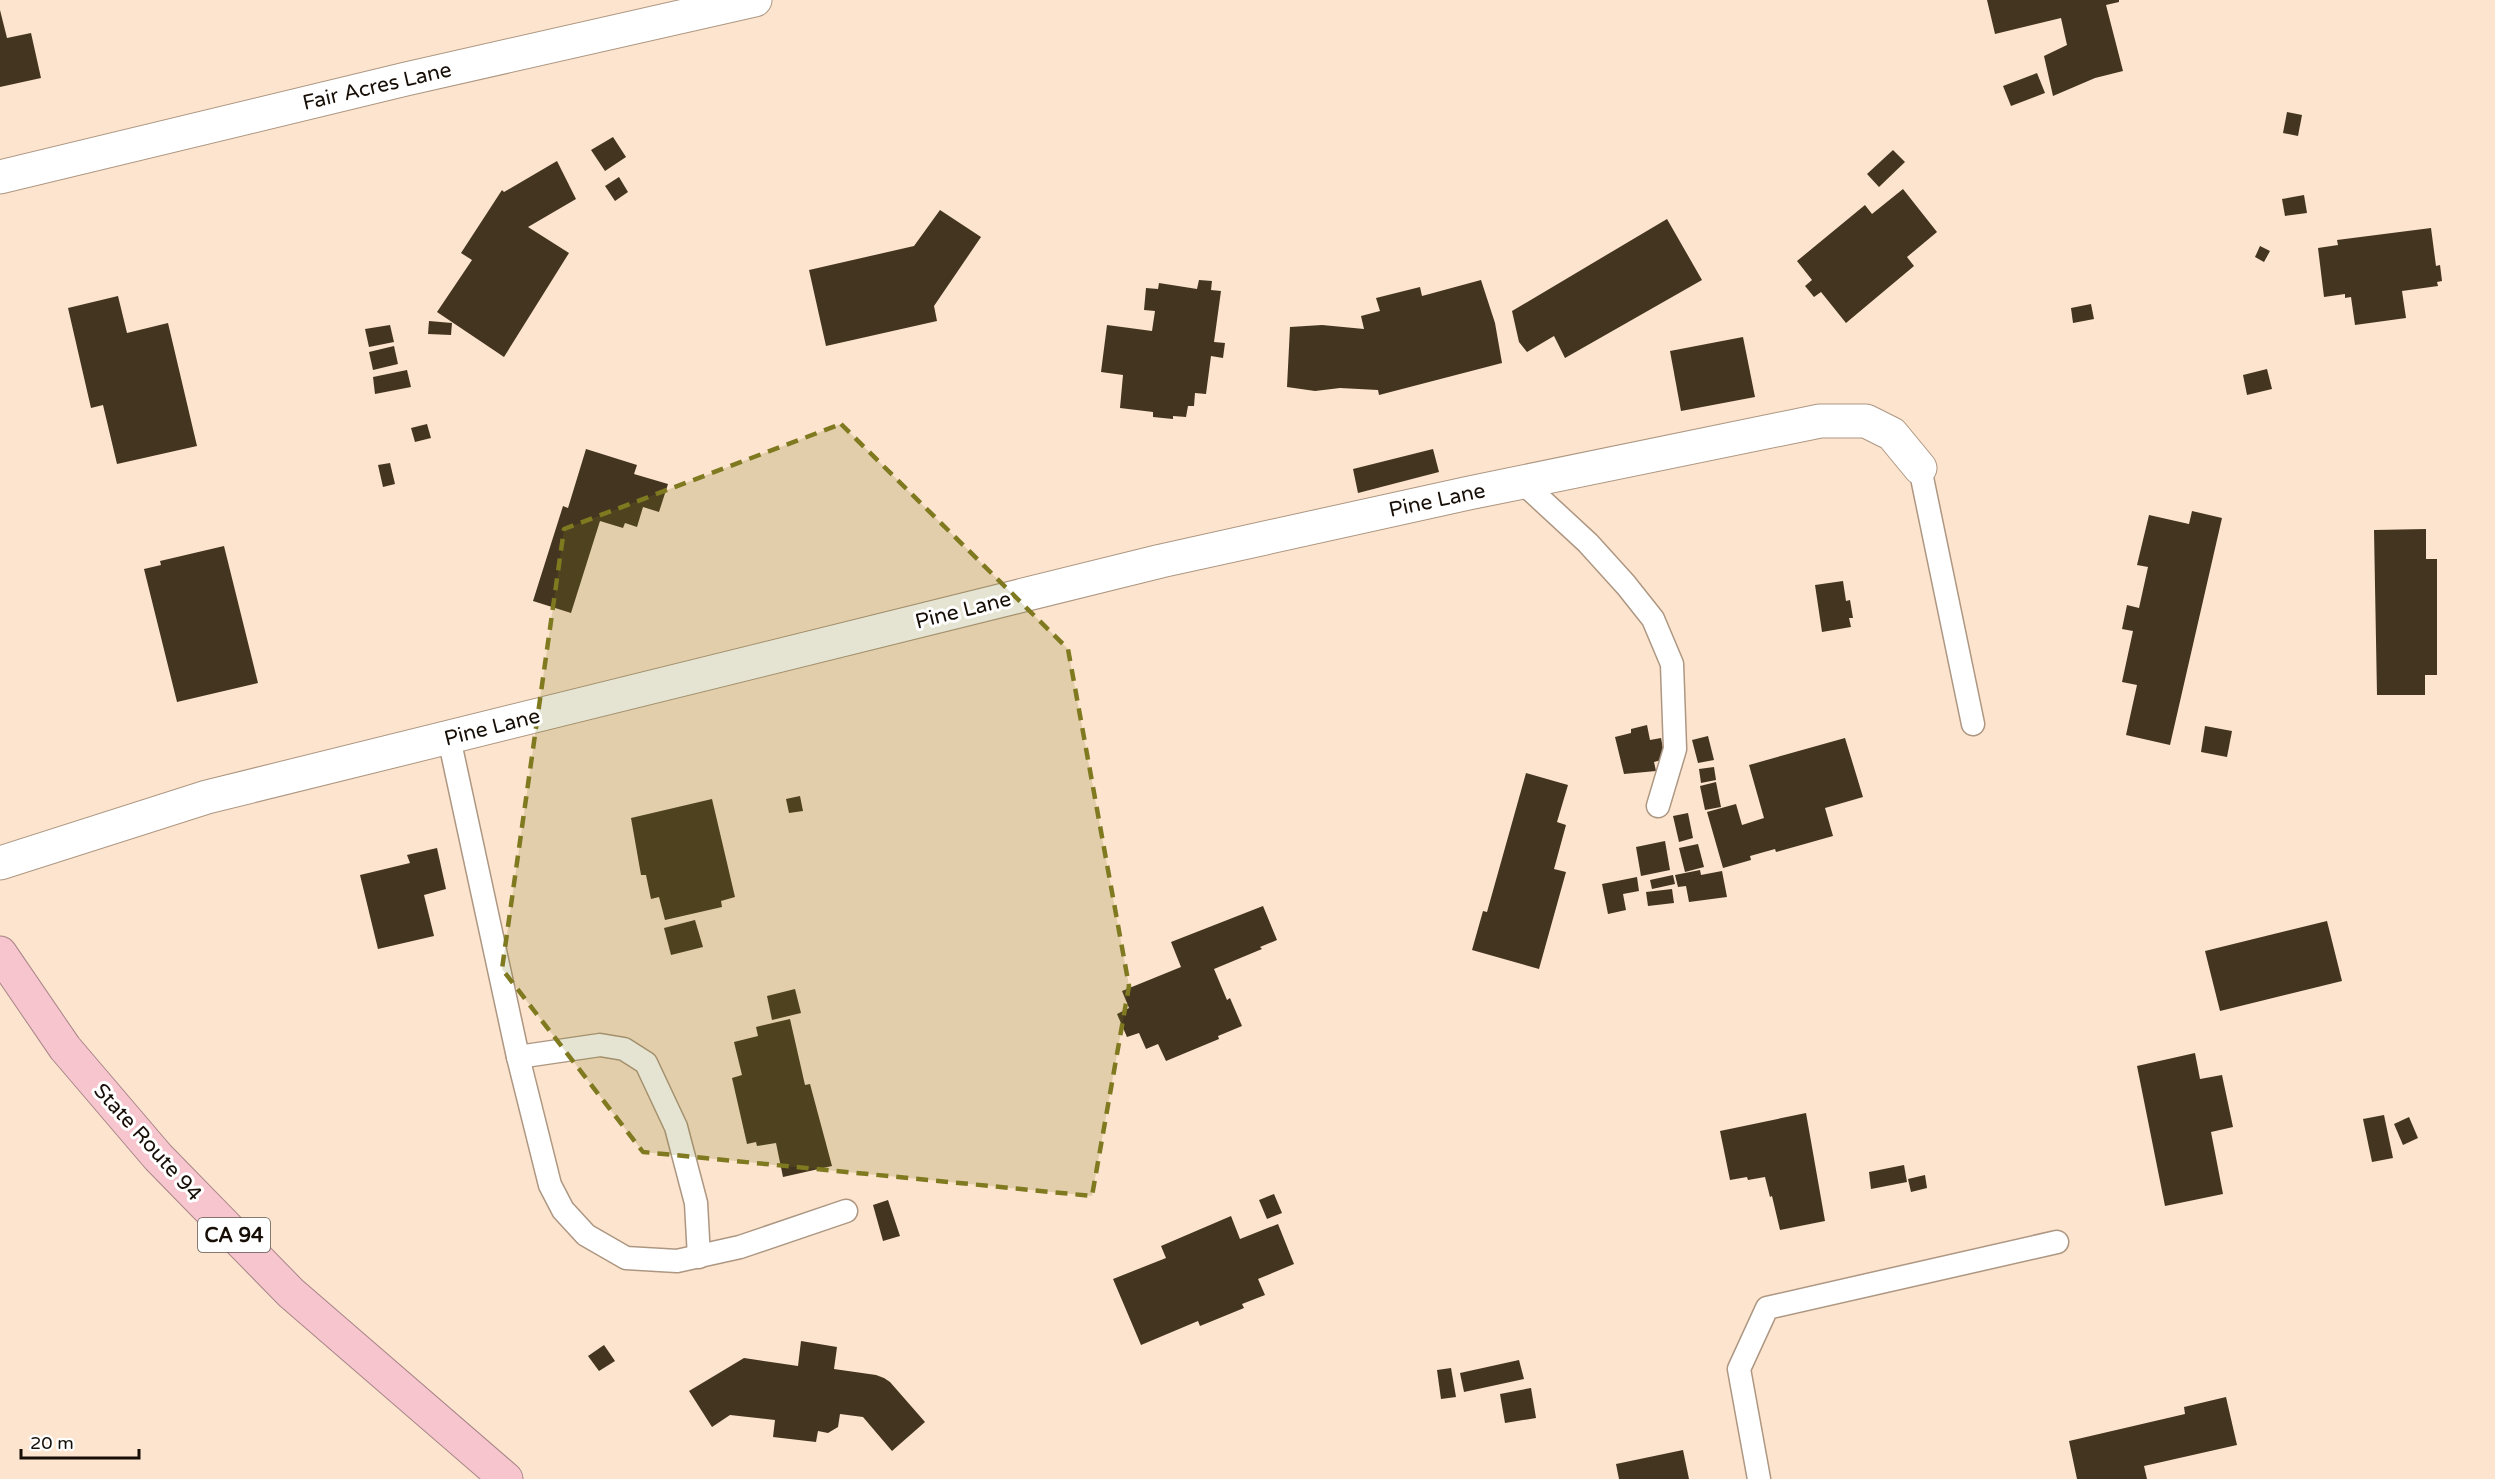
<svg xmlns="http://www.w3.org/2000/svg" width="2495" height="1479" viewBox="0 0 2495 1479" font-family="'Varela Round',sans-serif">
  <style>
    .building { fill: #443520 }
    .lines { fill: none; stroke-linecap: round; stroke-linejoin: round }
    .lane-casing { stroke: #ad9782; stroke-width: 25 }
    .street-casing { stroke: #ad9782; stroke-width: 35 }
    .highway-casing { stroke: #a88588; stroke-width: 35 }
    .lane { stroke: #fff; stroke-width: 22 }
    .street { stroke: #fff; stroke-width: 33 }
    .highway { stroke: #f6c5cd; stroke-width: 33 }
    .marked { fill: #7f791f; fill-opacity: 0.2; stroke: #7f791f; stroke-width: 4.5; stroke-dasharray: 12 8; stroke-linejoin: round }
    .labels { text-anchor: middle; stroke-width: 6; stroke-linejoin: round; paint-order: stroke }
    .shield { fill: #fff; stroke: #5d5751; stroke-width: 1.5 }
    .shield-label { font-size: 20px; font-weight: bold; fill: #170f07 }
    .street-label { font-size: 21px; fill: #170f07; stroke: #fff }
  </style>
  <rect width="100%" height="100%" fill="#fce4ce"/>
  <g class="building">
    <path d="M 1987,0 L 2119,0 L 2119,2 L 2106,5 L 2123,71 L 2095,78 L 2053,96 L 2044,56 L 2067,45 L 2061,18 L 1995,34 Z"/>
    <path d="M 0,10 L 7,38 L 31,33 L 41,78 L 0,87 Z"/>
    <path d="M 2037,73 L 2045,93 L 2011,106 L 2003,86 Z"/>
    <path d="M 2287,112 L 2302,115 L 2298,136 L 2283,133 Z"/>
    <path d="M 613,137 L 626,157 L 605,171 L 591,150 Z"/>
    <path d="M 1893,150 L 1905,162 L 1879,187 L 1867,174 Z"/>
    <path d="M 557,161 L 576,199 L 528,227 L 569,253 L 504,357 L 437,312 L 472,260 L 461,253 L 502,190 L 504,192 Z"/>
    <path d="M 619,177 L 628,192 L 615,201 L 605,186 Z"/>
    <path d="M 1903,189 L 1937,232 L 1907,257 L 1914,266 L 1846,323 L 1821,292 L 1814,297 L 1805,286 L 1812,280 L 1797,261 L 1865,205 L 1872,214 Z"/>
    <path d="M 2304,195 L 2307,213 L 2285,216 L 2282,199 Z"/>
    <path d="M 940,210 L 981,237 L 934,306 L 937,321 L 826,346 L 809,270 L 914,246 Z"/>
    <path d="M 1667,219 L 1702,280 L 1565,358 L 1554,336 L 1527,352 L 1519,342 L 1512,311 Z"/>
    <path d="M 2431,228 L 2436,266 L 2440,265 L 2442,281 L 2437,282 L 2438,286 L 2402,291 L 2406,318 L 2355,325 L 2351,297 L 2345,298 L 2345,294 L 2324,297 L 2318,248 L 2338,245 L 2337,240 Z"/>
    <path d="M 2260,246 L 2270,251 L 2264,262 L 2255,257 Z"/>
    <path d="M 1199,280 L 1212,281 L 1211,290 L 1221,291 L 1214,342 L 1225,343 L 1223,358 L 1211,356 L 1206,394 L 1195,393 L 1194,406 L 1188,406 L 1186,417 L 1173,416 L 1173,419 L 1153,417 L 1153,412 L 1120,408 L 1123,375 L 1101,372 L 1107,325 L 1152,331 L 1155,311 L 1144,310 L 1146,288 L 1158,289 L 1159,283 L 1197,289 Z"/>
    <path d="M 1481,280 L 1495,323 L 1502,363 L 1379,395 L 1378,390 L 1340,388 L 1315,391 L 1287,387 L 1290,327 L 1322,325 L 1364,329 L 1361,316 L 1380,311 L 1376,298 L 1420,287 L 1422,296 Z"/>
    <path d="M 118,296 L 127,333 L 168,323 L 197,446 L 117,464 L 103,405 L 91,408 L 68,308 Z"/>
    <path d="M 2091,304 L 2094,319 L 2073,323 L 2071,308 Z"/>
    <path d="M 429,321 L 452,323 L 451,335 L 428,334 Z"/>
    <path d="M 390,325 L 394,342 L 369,347 L 365,329 Z"/>
    <path d="M 1743,337 L 1755,397 L 1681,411 L 1670,351 Z"/>
    <path d="M 394,346 L 398,364 L 373,370 L 369,352 Z"/>
    <path d="M 2267,369 L 2272,389 L 2247,395 L 2243,375 Z"/>
    <path d="M 407,370 L 411,387 L 375,394 L 373,377 Z"/>
    <path d="M 427,424 L 431,438 L 415,442 L 411,428 Z"/>
    <path d="M 586,449 L 637,465 L 634,474 L 668,484 L 659,512 L 643,507 L 637,527 L 625,523 L 623,528 L 600,521 L 571,613 L 533,601 L 563,506 L 568,508 Z"/>
    <path d="M 1433,449 L 1439,472 L 1358,493 L 1353,469 Z"/>
    <path d="M 390,463 L 395,484 L 383,487 L 378,465 Z"/>
    <path d="M 2192,511 L 2222,518 L 2170,745 L 2126,735 L 2137,685 L 2122,682 L 2133,631 L 2122,629 L 2127,605 L 2139,608 L 2148,567 L 2137,565 L 2149,515 L 2189,524 Z"/>
    <path d="M 2426,529 L 2426,559 L 2437,559 L 2437,675 L 2425,675 L 2425,695 L 2377,695 L 2374,530 Z"/>
    <path d="M 224,546 L 258,683 L 177,702 L 144,569 L 161,565 L 160,561 Z"/>
    <path d="M 1843,581 L 1846,601 L 1850,600 L 1853,618 L 1849,618 L 1851,627 L 1822,632 L 1815,585 Z"/>
    <path d="M 1647,725 L 1650,740 L 1661,738 L 1665,759 L 1654,762 L 1656,771 L 1624,774 L 1615,737 L 1631,733 L 1631,729 Z"/>
    <path d="M 2205,726 L 2232,731 L 2227,757 L 2201,752 Z"/>
    <path d="M 1708,736 L 1714,760 L 1698,763 L 1692,740 Z"/>
    <path d="M 1845,738 L 1863,797 L 1825,808 L 1833,836 L 1776,852 L 1775,849 L 1750,856 L 1751,860 L 1723,868 L 1707,812 L 1736,804 L 1742,825 L 1764,818 L 1749,765 Z"/>
    <path d="M 1714,767 L 1716,780 L 1701,783 L 1699,769 Z"/>
    <path d="M 1526,773 L 1568,785 L 1557,822 L 1566,825 L 1554,869 L 1566,872 L 1539,969 L 1472,950 L 1483,911 L 1487,912 Z"/>
    <path d="M 1716,782 L 1721,807 L 1705,810 L 1700,786 Z"/>
    <path d="M 800,796 L 803,811 L 789,813 L 786,799 Z"/>
    <path d="M 712,799 L 735,897 L 721,901 L 722,907 L 665,920 L 659,897 L 651,899 L 646,875 L 641,875 L 631,818 Z"/>
    <path d="M 1688,813 L 1693,838 L 1679,842 L 1673,816 Z"/>
    <path d="M 1665,841 L 1670,870 L 1641,876 L 1636,847 Z"/>
    <path d="M 1698,844 L 1704,867 L 1685,872 L 1679,848 Z"/>
    <path d="M 437,848 L 446,889 L 424,895 L 434,936 L 378,949 L 360,875 L 410,863 L 407,855 Z"/>
    <path d="M 1700,870 L 1701,875 L 1722,871 L 1727,897 L 1689,902 L 1686,886 L 1678,887 L 1675,875 Z"/>
    <path d="M 1673,875 L 1675,884 L 1652,889 L 1650,880 Z"/>
    <path d="M 1637,877 L 1639,891 L 1623,894 L 1626,910 L 1608,914 L 1602,884 Z"/>
    <path d="M 1672,889 L 1674,903 L 1648,906 L 1646,892 Z"/>
    <path d="M 1263,906 L 1277,940 L 1260,947 L 1262,949 L 1214,969 L 1227,1000 L 1230,998 L 1242,1026 L 1218,1036 L 1219,1039 L 1166,1061 L 1158,1044 L 1146,1049 L 1139,1033 L 1127,1037 L 1117,1014 L 1129,1008 L 1122,991 L 1181,967 L 1171,942 Z"/>
    <path d="M 695,920 L 703,947 L 671,955 L 664,928 Z"/>
    <path d="M 2327,921 L 2342,981 L 2220,1011 L 2205,951 Z"/>
    <path d="M 795,989 L 801,1013 L 772,1020 L 767,996 Z"/>
    <path d="M 790,1019 L 805,1085 L 810,1084 L 832,1166 L 783,1177 L 776,1143 L 757,1146 L 756,1142 L 747,1144 L 732,1078 L 742,1075 L 734,1042 L 758,1036 L 756,1027 Z"/>
    <path d="M 2195,1053 L 2200,1079 L 2222,1075 L 2233,1127 L 2211,1132 L 2223,1194 L 2165,1206 L 2137,1066 Z"/>
    <path d="M 1806,1113 L 1825,1221 L 1780,1230 L 1772,1196 L 1770,1197 L 1765,1177 L 1748,1180 L 1747,1177 L 1730,1180 L 1720,1131 Z"/>
    <path d="M 2384,1115 L 2393,1158 L 2372,1162 L 2363,1119 Z"/>
    <path d="M 2409,1117 L 2418,1138 L 2403,1145 L 2394,1124 Z"/>
    <path d="M 1904,1165 L 1907,1182 L 1871,1189 L 1869,1172 Z"/>
    <path d="M 1925,1175 L 1927,1188 L 1911,1192 L 1908,1179 Z"/>
    <path d="M 1274,1194 L 1282,1213 L 1267,1219 L 1259,1200 Z"/>
    <path d="M 888,1200 L 900,1236 L 883,1241 L 873,1205 Z"/>
    <path d="M 1231,1216 L 1240,1239 L 1278,1224 L 1294,1264 L 1258,1279 L 1265,1295 L 1242,1304 L 1244,1308 L 1200,1326 L 1198,1321 L 1141,1345 L 1113,1279 L 1166,1258 L 1161,1246 Z"/>
    <path d="M 801,1341 L 837,1347 L 834,1369 L 876,1375 L 884,1378 L 890,1382 L 925,1422 L 892,1451 L 863,1417 L 840,1414 L 838,1427 L 828,1433 L 818,1431 L 816,1442 L 773,1437 L 775,1420 L 730,1415 L 712,1427 L 689,1391 L 744,1358 L 798,1366 Z"/>
    <path d="M 604,1345 L 615,1361 L 599,1371 L 588,1356 Z"/>
    <path d="M 1519,1360 L 1524,1379 L 1464,1392 L 1460,1373 Z"/>
    <path d="M 1451,1368 L 1456,1397 L 1441,1399 L 1437,1370 Z"/>
    <path d="M 1531,1388 L 1536,1418 L 1505,1423 L 1500,1394 Z"/>
    <path d="M 2226,1397 L 2237,1445 L 2144,1466 L 2147,1479 L 2077,1479 L 2069,1441 L 2185,1414 L 2184,1407 Z"/>
    <path d="M 1683,1450 L 1689,1479 L 1619,1479 L 1616,1464 Z"/>
  </g>
  <g class="lines">
    <g class="lane-casing">
      <g id="lane">
        <path d="M 1920,468 L 1973,724"/>
        <path d="M 1522,482 L 1588,543 L 1626,585 L 1653,619 L 1672,664 L 1675,749 L 1658,806"/>
        <path d="M 449,738 L 518,1057 L 550,1185 L 563,1210 L 586,1235 L 626,1258 L 677,1261 L 740,1247 L 846,1211"/>
        <path d="M 518,1057 L 600,1045 L 624,1049 L 646,1063 L 676,1127 L 696,1203 L 699,1257"/>
        <path d="M 1759,1479 L 1739,1369 L 1767,1308 L 2057,1242"/>
      </g>
    </g>
    <g class="street-casing">
      <g id="street">
        <path d="M 0,177 L 406,79 L 755,0"/>
        <path d="M 0,863 L 207,797 L 1161,561 L 1469,493 L 1820,421 L 1866,421 L 1892,434 L 1920,468"/>
      </g>
    </g>
    <g class="highway-casing">
      <path id="highway" d="M 0,953 L 65,1048 L 158,1157 L 291,1293 L 506,1479"/>
    </g>
    <use href="#lane" class="lane"/>
    <use href="#street" class="street"/>
    <use href="#highway" class="highway"/>
  </g>
  <path class="marked" d="M 841,424 L 1068,649 L 1129,986 L 1092,1196 L 643,1152 L 502,969 L 564,529 Z"/>
  <g class="labels">
    <rect class="shield" x="198" y="1218" width="72" height="34" rx="4.5"/>
    <g class="shield-label">
      <text x="234" y="1242">CA 94</text>
    </g>
    <g class="street-label">
      <text transform="translate(377 86) rotate(-13)" y="7">Fair Acres Lane</text>
      <text transform="translate(1437 500) rotate(-12)" y="7">Pine Lane</text>
      <text transform="translate(963 610) rotate(-14)" y="7">Pine Lane</text>
      <text transform="translate(492 727) rotate(-14)" y="7">Pine Lane</text>
      <text transform="translate(148 1142) rotate(48)" y="7">State Route 94</text>
    </g>
  </g>
  <path d="M21 1449v9h118v-9" fill="none" stroke="#170f07" stroke-width="3"/>
  <text x="30" y="1449" font-size="18" fill="#170f07" stroke="#ffffff" stroke-width="4.5" paint-order="stroke">20 m</text>
</svg>
